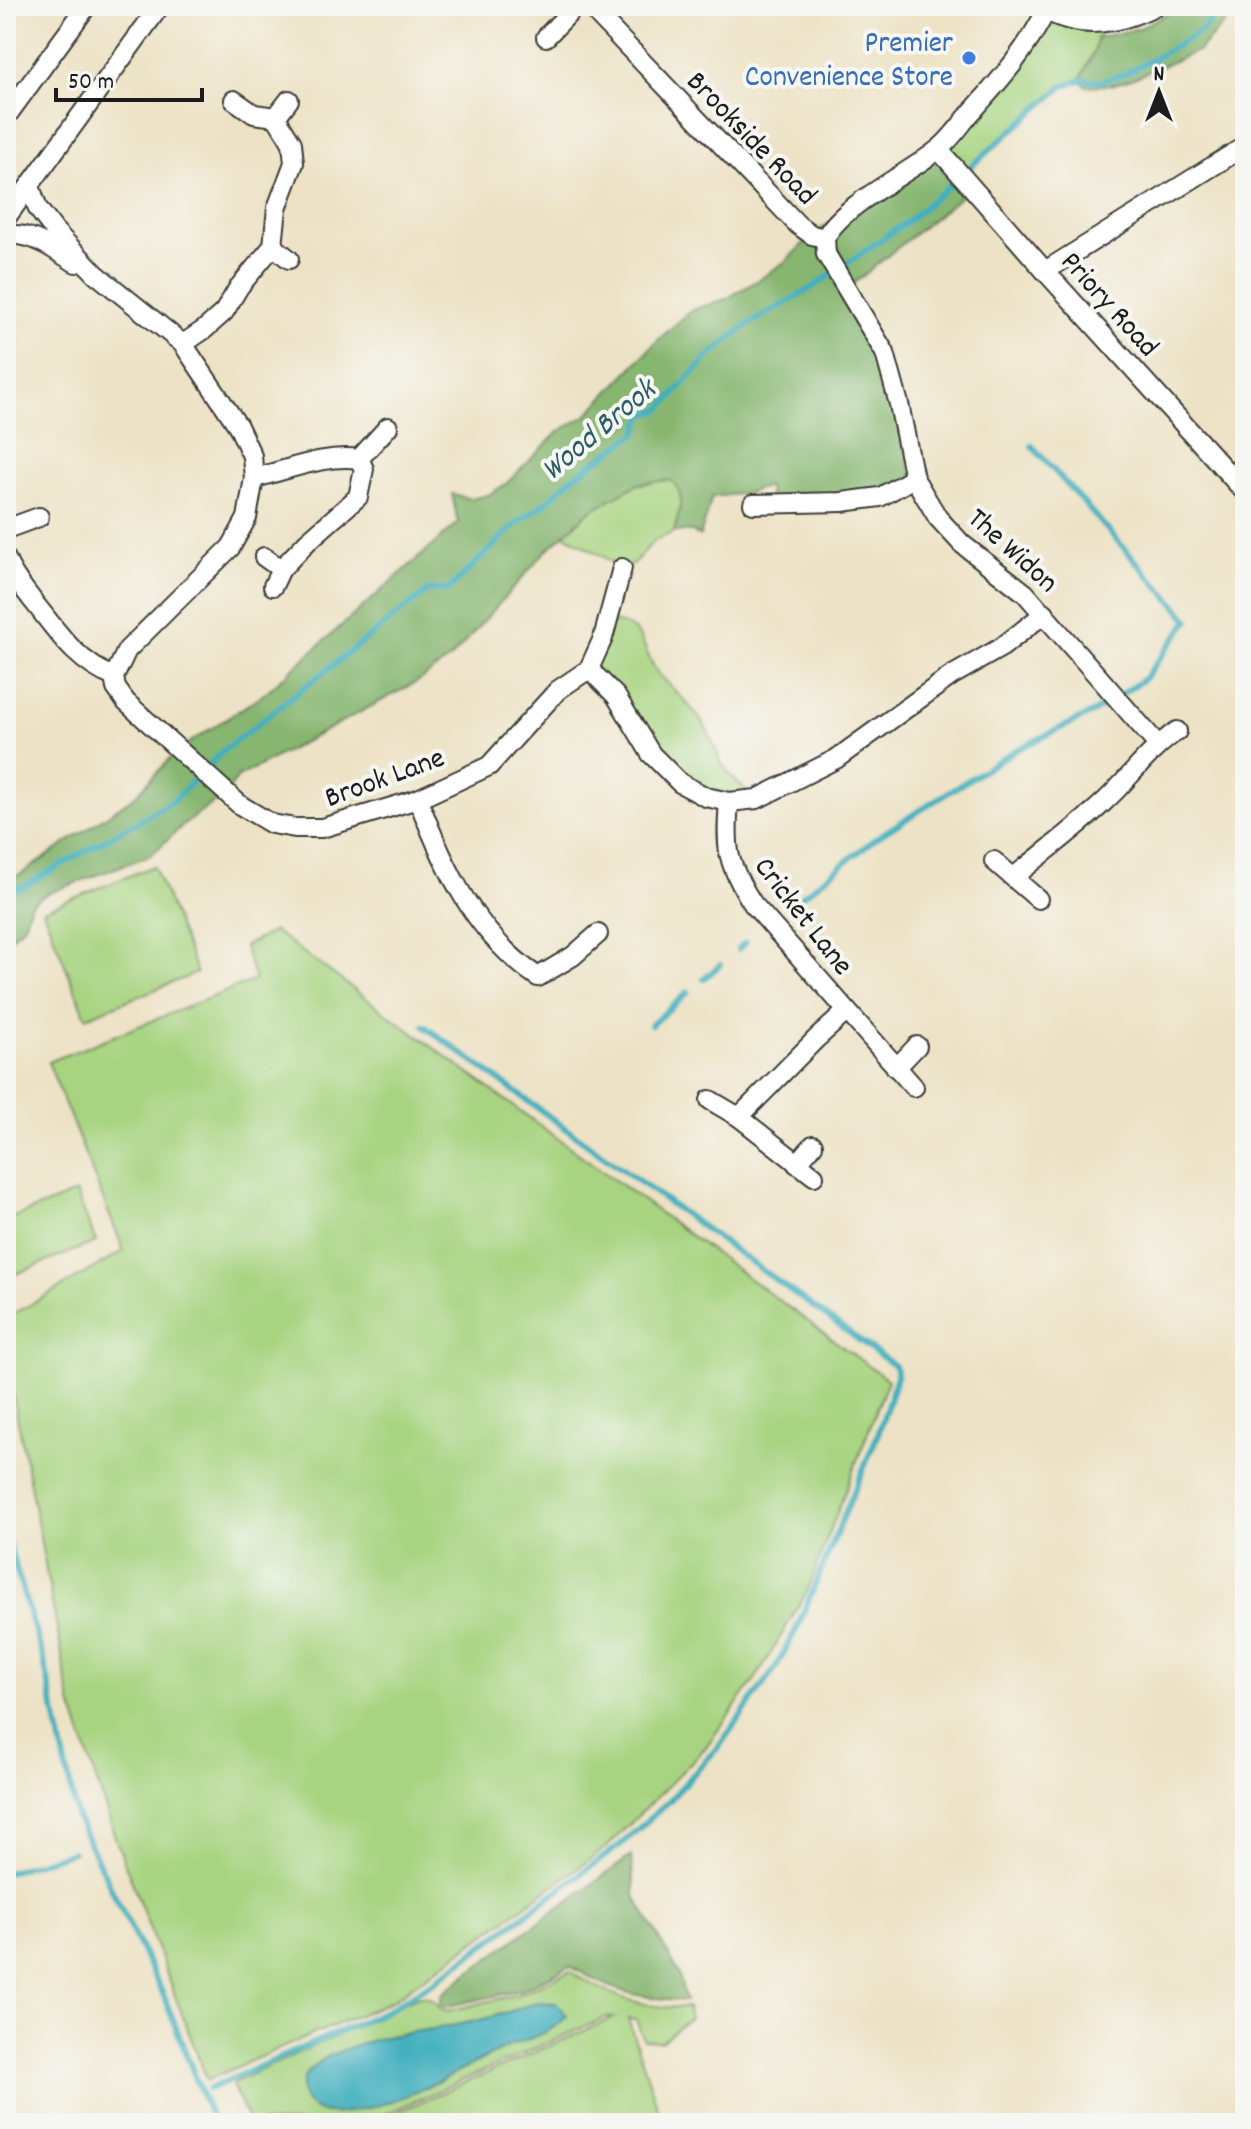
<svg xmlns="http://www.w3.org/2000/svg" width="1251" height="2129" viewBox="0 0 1251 2129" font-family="Dekko,sans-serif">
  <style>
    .green { fill: #a8d481; stroke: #62784e; stroke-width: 2 }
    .forest { fill: #86b66f; stroke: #516946; stroke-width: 2 }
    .water { fill: #41afbe; stroke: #2e666d; stroke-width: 2 }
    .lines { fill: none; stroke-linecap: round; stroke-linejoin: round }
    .stream { stroke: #41afbe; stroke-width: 6 }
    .minor-casing { stroke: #3b3a35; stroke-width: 22 }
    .minor { stroke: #fff; stroke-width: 18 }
    .shop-dot { fill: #3f7fe0; stroke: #f6f6f2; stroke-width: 3 }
    .labels { text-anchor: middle; stroke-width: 8; stroke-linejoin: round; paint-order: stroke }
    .shop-label { font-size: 30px; fill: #366cbe; stroke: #f6f6f2; text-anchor: end }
    .street-label { font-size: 30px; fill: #1c1c1c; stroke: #f6f6f2 }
    .water-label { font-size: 32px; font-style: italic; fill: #2d5e65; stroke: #f6f6f2 }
  </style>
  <rect width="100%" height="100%" fill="#f6f6f2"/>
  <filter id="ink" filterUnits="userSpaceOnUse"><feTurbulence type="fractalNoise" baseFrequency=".0125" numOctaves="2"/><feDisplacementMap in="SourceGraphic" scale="16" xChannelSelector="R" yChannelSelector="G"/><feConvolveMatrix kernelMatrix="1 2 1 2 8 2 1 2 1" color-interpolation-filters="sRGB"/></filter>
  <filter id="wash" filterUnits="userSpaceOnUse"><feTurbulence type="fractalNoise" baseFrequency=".006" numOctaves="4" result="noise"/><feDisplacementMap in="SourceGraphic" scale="32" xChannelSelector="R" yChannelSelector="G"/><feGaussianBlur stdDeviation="1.8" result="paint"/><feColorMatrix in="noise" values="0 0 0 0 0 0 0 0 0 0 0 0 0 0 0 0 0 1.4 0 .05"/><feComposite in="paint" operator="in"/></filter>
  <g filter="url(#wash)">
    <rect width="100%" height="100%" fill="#ede2c5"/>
    <g class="green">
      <path d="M 1046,11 L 1102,24 L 1095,50 L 1080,80 L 1062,87 L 960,175 L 939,150 Z"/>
      <path d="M 670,479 C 688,494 679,512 674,532 L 654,541 L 633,564 L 622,568 L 564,534 L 590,511 L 638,484 Z"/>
      <path d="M 607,622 C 649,623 639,650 659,674 C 674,691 692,705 704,725 C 712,737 715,751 722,764 C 731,778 744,789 757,799 L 680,783 L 589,669 Z"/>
      <path d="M 154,866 L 197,973 L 86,1017 L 43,910 Z"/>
      <path d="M 274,931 L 888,1380 L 807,1591 L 758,1675 L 705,1748 L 607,1847 L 393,2000 L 207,2080 L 116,1840 L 71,1703 L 6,1357 L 6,1327 L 12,1315 L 124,1251 L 48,1062 L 255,980 L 244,946 Z"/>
      <path d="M 76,1193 L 96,1242 L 6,1278 L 6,1220 Z"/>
      <path d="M 570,1971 C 606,1995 644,2010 687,2007 L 690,2018 L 661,2041 L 644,2040 L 636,2020 L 628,2019 L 663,2123 L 372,2123 L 614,2018 L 607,2017 L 364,2123 L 250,2123 L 232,2085 L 235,2082 L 392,2010 C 411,1999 425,1986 441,2009 L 448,2011 L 520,1994 Z"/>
    </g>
    <g class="forest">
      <path d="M 1181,6 L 1242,6 L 1198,51 L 1129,80 L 1110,85 L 1086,86 L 1080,80 L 1095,50 L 1097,38 L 1140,28 Z"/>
      <path d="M 939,150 L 971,188 L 848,288 L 870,326 L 914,478 L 880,497 L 770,502 L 768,486 L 746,493 L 712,497 L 700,536 L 690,531 L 674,532 C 679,512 688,493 670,480 L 638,484 L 590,511 L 545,552 L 451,658 L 417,682 L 238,777 L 226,793 L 180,828 L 151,855 L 46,894 L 31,904 L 24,925 L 6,943 L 6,879 L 21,874 L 134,797 L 178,750 L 264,694 L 458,523 L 452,494 L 471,499 L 488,495 L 506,484 L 558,432 L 586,416 L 658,340 L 692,310 L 726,299 L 760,279 L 786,261 L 812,235 Z"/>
      <path d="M 631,1856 L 635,1896 L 678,1972 L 686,2001 C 634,1997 616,1993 570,1966 L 521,1990 L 444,2007 L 440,2004 L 442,1994 L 466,1975 Z"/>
    </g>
    <path class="water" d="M 537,2002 L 557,2003 L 567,2016 C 549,2036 526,2038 503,2049 C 452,2074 398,2107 341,2113 C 301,2118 283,2080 327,2057 C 371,2035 408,2034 455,2025 C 484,2020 510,2012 537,2002 Z"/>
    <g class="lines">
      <g class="stream">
        <path d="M 6,891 L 23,887 L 173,801 L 223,751 L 429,590 L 448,590 L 517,523 L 543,505 L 573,477 L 637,433 L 643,415 L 660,410 L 711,354 L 749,324 L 813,287 L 908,221 L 1062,87 L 1080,80 L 1102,81 L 1126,73 L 1162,54 L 1204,29 L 1220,6"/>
        <path d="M 796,901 L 876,838 L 1014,751 L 1094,712 L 1144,679 L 1189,620 L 1032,446"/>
        <path d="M 738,949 L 745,943"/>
        <path d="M 704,979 L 720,965"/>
        <path d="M 651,1025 L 688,992"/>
        <path d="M 6,1535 L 44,1661 L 77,1818 L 163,1994 L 213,2123"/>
        <path d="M 6,1873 L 73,1852"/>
        <path d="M 209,2089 L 388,2010 L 435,1981 L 624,1842 L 669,1801 L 720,1745 L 776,1667 L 797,1628 L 878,1434 L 897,1376 L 895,1366 L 424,1026"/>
      </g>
    </g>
  </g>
  <g filter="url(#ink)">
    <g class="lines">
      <g class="minor-casing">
        <g id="minor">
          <path d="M 589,6 L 798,225 L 812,235 L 825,238"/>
          <path d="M 1038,6 C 1077,31 1115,26 1155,6"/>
          <path d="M 546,37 L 576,6"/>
          <path d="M 6,117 L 87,6"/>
          <path d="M 276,117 L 289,100"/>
          <path d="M 939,150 L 1045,271 L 1245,492"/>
          <path d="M 30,186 L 38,209 L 54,230 L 96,274 L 183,344 L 238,426 L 252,456 L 254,478 L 247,518 L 231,547 L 127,650 L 114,677 L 116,688 L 126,702 L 240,805 L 272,824 L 295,828 L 322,828 L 418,799 L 489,766 L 558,690 L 589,669"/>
          <path d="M 6,218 L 160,6"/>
          <path d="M 6,236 C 31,230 55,251 76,263"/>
          <path d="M 825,238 L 826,254 L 885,353 L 899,404 L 914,478 L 938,518 L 962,544 L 1025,593 L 1157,744"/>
          <path d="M 825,238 C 842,205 906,175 936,151 C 949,142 959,127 969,115 C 1001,79 1024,54 1046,11"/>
          <path d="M 273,246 L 289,259"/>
          <path d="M 1045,271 L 1245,146"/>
          <path d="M 183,344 L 205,329 L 224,312 L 239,287 L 273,246 L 277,208 L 294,163 L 292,143 L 276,117 L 254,114 L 234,100"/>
          <path d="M 359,459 L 388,427"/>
          <path d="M 254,478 C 288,470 325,454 359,459"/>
          <path d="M 753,504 L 842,502 L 880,497 L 914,478"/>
          <path d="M 6,529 L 39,517"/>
          <path d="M 264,557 L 281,569"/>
          <path d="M 6,559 C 12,576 23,587 33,601 C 57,631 76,662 114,677"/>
          <path d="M 273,586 L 281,569 L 307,542 L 358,497 L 364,469 L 359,459"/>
          <path d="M 589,669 L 616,696 L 651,754 L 680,783 L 706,797 L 729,802 L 757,799 L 836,759 L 951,676 L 1002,647 L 1045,613"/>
          <path d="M 589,669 L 603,638 L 622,568"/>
          <path d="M 418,799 C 444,867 475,935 538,977 L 573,956 L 598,934"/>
          <path d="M 729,802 C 725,849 727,864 753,904 L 914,1087"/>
          <path d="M 994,861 L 1038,899"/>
          <path d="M 1014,877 C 1044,852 1077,828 1105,801 C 1130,778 1149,750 1177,731"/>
          <path d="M 896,1068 L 917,1046"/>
          <path d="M 710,1100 L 739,1117"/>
          <path d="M 797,1164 L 813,1145"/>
          <path d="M 814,1176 L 739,1117 L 816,1039 L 846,1012"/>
        </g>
      </g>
      <use href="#minor" class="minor"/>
    </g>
  </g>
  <circle class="shop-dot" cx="969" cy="58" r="8"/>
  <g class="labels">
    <g class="shop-label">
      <text x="953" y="51">Premier<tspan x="953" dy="34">Convenience Store</tspan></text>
    </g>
    <g class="street-label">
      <text transform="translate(753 137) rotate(46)" y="10">Brookside Road</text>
      <text transform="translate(1111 303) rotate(48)" y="10">Priory Road</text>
      <text transform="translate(1014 549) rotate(42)" y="10">The Widon</text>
      <text transform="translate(384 776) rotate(-20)" y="10">Brook Lane</text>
      <text transform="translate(805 915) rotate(52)" y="10">Cricket Lane</text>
    </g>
    <g class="water-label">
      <text transform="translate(597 428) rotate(-40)" y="11">Wood Brook</text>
    </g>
  </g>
  <rect width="1251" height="2129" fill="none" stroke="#f6f6f2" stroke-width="32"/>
  <g transform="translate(1159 92)" stroke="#f6f6f2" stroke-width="6" paint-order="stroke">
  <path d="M0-6L14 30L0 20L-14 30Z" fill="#1c1c1c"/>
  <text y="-12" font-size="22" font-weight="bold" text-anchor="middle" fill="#1c1c1c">N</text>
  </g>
  <path d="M56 88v12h146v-12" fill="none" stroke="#1c1c1c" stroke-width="4"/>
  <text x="68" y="88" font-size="24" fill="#1c1c1c" stroke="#f6f6f2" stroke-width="6" paint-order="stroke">50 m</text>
</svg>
